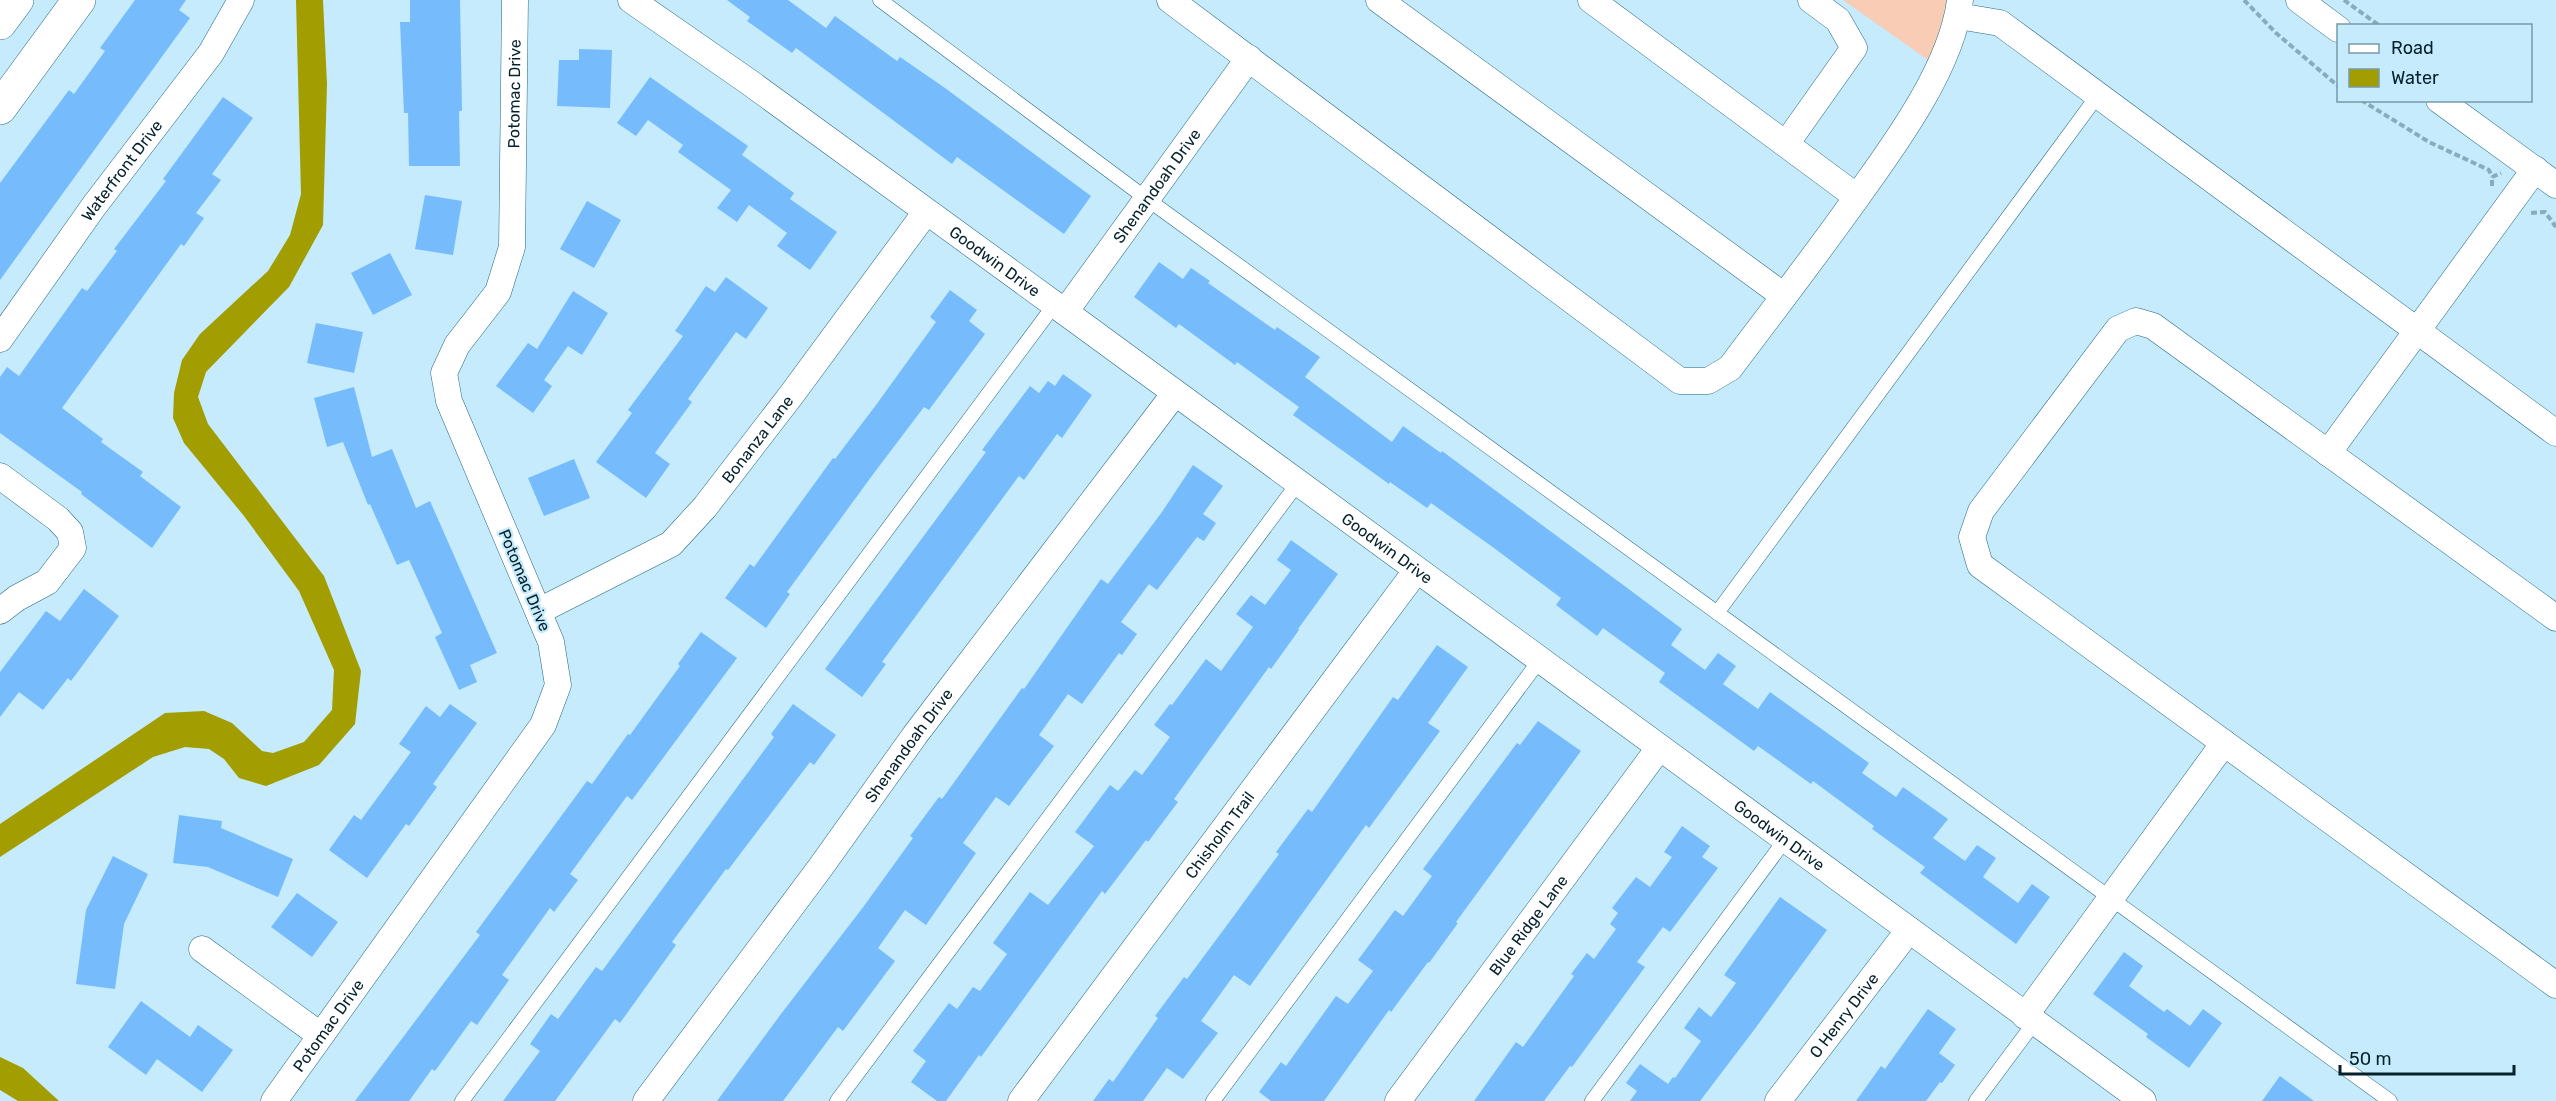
<svg xmlns="http://www.w3.org/2000/svg" width="2556" height="1101" viewBox="0 0 2556 1101" font-family="Rubik,sans-serif">
  <style>
    .green { fill: #f9ccb5 }
    .water { fill: #a29d00 }
    .building { fill: #76bcfc }
    .lines { fill: none; stroke-linecap: round; stroke-linejoin: round }
    .lane-casing { stroke: #276881; stroke-width: 15 }
    .street-casing { stroke: #276881; stroke-width: 27 }
    .secondary-casing { stroke: #276881; stroke-width: 34 }
    .path { stroke: #89acbb; stroke-width: 4; stroke-dasharray: 6 3; stroke-linecap: butt }
    .lane { stroke: #fff; stroke-width: 14 }
    .street { stroke: #fff; stroke-width: 26 }
    .secondary { stroke: #fff; stroke-width: 33 }
    .labels { text-anchor: middle; stroke-width: 4.5; stroke-linejoin: round; paint-order: stroke }
    .street-label { font-size: 16px; fill: #05212b; stroke: #c5ebfc }
  </style>
  <rect width="100%" height="100%" fill="#c5ebfc"/>
  <path class="green" d="M 1843,0 L 1948,0 L 1931,62 Z"/>
  <g class="water">
    <path d="M 296,0 L 323,0 L 327,84 L 323,225 L 289,287 L 206,372 L 198,397 L 208,424 L 324,576 L 361,671 L 355,724 L 319,765 L 266,786 L 239,778 L 224,759 L 209,749 L 185,747 L 153,757 L 0,857 L 0,824 L 165,713 L 204,711 L 232,723 L 262,751 L 273,753 L 304,742 L 332,710 L 334,670 L 299,591 L 244,516 L 184,443 L 173,418 L 174,393 L 182,360 L 200,334 L 268,271 L 290,235 L 301,194 Z"/>
    <path d="M 0,1057 L 23,1068 L 59,1101 L 18,1101 L 0,1090 Z"/>
  </g>
  <g class="building">
    <path d="M 135,0 L 186,0 L 179,10 L 190,18 L 0,280 L 0,183 L 69,90 L 74,94 L 105,51 L 100,48 Z"/>
    <path d="M 410,0 L 460,0 L 462,111 L 459,111 L 460,166 L 409,166 L 408,113 L 404,113 L 400,22 L 410,22 Z"/>
    <path d="M 727,0 L 788,0 L 826,28 L 835,16 L 897,61 L 900,57 L 945,88 L 1091,196 L 1064,234 L 957,157 L 952,164 L 796,48 L 792,53 L 747,21 L 750,17 Z"/>
    <path d="M 579,49 L 612,50 L 610,108 L 557,106 L 559,60 L 579,60 Z"/>
    <path d="M 650,77 L 748,146 L 742,155 L 794,193 L 790,199 L 837,232 L 810,270 L 777,246 L 787,233 L 749,205 L 737,222 L 717,208 L 731,190 L 678,152 L 683,145 L 648,120 L 636,136 L 617,123 Z"/>
    <path d="M 223,97 L 253,118 L 212,174 L 221,180 L 196,213 L 204,218 L 184,246 L 181,244 L 62,408 L 103,439 L 101,442 L 143,472 L 140,476 L 181,507 L 152,548 L 81,494 L 82,492 L 0,433 L 0,377 L 7,367 L 19,376 L 82,288 L 87,291 L 117,251 L 114,249 L 166,181 L 163,179 Z"/>
    <path d="M 425,195 L 462,201 L 453,255 L 415,249 Z"/>
    <path d="M 587,201 L 621,220 L 594,268 L 560,249 Z"/>
    <path d="M 390,253 L 412,295 L 373,315 L 351,273 Z"/>
    <path d="M 1159,262 L 1183,279 L 1191,268 L 1210,281 L 1208,283 L 1275,330 L 1277,327 L 1320,357 L 1305,377 L 1392,442 L 1403,426 L 1441,453 L 1442,451 L 1630,590 L 1682,629 L 1671,645 L 1705,670 L 1718,653 L 1736,666 L 1723,684 L 1758,709 L 1770,692 L 1869,763 L 1862,773 L 1896,797 L 1903,787 L 1948,819 L 1933,838 L 1965,861 L 1977,845 L 1996,858 L 1983,877 L 2018,903 L 2032,884 L 2050,897 L 2016,944 L 1920,873 L 1925,867 L 1872,829 L 1874,826 L 1813,781 L 1811,784 L 1758,746 L 1754,751 L 1659,682 L 1665,673 L 1603,628 L 1597,636 L 1556,605 L 1561,598 L 1494,548 L 1431,503 L 1427,508 L 1390,482 L 1389,484 L 1293,415 L 1299,407 L 1237,362 L 1235,365 L 1179,324 L 1176,328 L 1134,297 Z"/>
    <path d="M 726,277 L 768,308 L 746,339 L 736,332 L 688,399 L 692,402 L 655,453 L 670,464 L 646,498 L 596,462 L 632,413 L 628,410 L 683,336 L 675,331 L 695,302 L 706,286 L 715,292 Z"/>
    <path d="M 950,290 L 977,310 L 969,321 L 985,334 L 929,410 L 924,407 L 874,473 L 787,592 L 790,594 L 766,628 L 725,598 L 750,564 L 754,567 L 833,458 L 835,459 L 876,405 L 936,322 L 930,317 Z"/>
    <path d="M 573,291 L 608,313 L 582,355 L 568,346 L 544,380 L 552,386 L 533,413 L 496,386 L 528,343 L 537,349 Z"/>
    <path d="M 316,323 L 363,332 L 354,373 L 307,363 Z"/>
    <path d="M 1063,374 L 1092,395 L 1062,438 L 1057,434 L 1024,480 L 1019,476 L 882,662 L 886,664 L 862,697 L 825,669 L 986,452 L 982,450 L 1030,386 L 1039,393 L 1048,381 L 1055,386 Z"/>
    <path d="M 354,387 L 372,457 L 392,449 L 416,508 L 430,501 L 497,653 L 470,665 L 477,682 L 459,690 L 435,637 L 442,633 L 409,560 L 397,565 L 370,504 L 368,505 L 343,442 L 327,447 L 314,398 Z"/>
    <path d="M 574,459 L 590,498 L 544,516 L 528,478 Z"/>
    <path d="M 1193,465 L 1223,486 L 1203,514 L 1216,523 L 1204,541 L 1197,537 L 1157,590 L 1149,584 L 1121,622 L 1137,634 L 1122,655 L 1119,653 L 1082,704 L 1068,694 L 1039,735 L 1054,746 L 1009,806 L 996,797 L 963,843 L 976,853 L 926,925 L 905,910 L 878,948 L 895,961 L 843,1031 L 838,1027 L 783,1101 L 717,1101 L 781,1014 L 864,906 L 913,838 L 910,836 L 939,797 L 942,799 L 1022,688 L 1024,689 L 1101,579 L 1108,584 L 1162,512 Z"/>
    <path d="M 1291,540 L 1338,574 L 1298,629 L 1299,630 L 1271,669 L 1269,667 L 1174,799 L 1178,802 L 1148,842 L 1146,840 L 1105,894 L 1102,891 L 981,1057 L 979,1055 L 946,1101 L 937,1101 L 911,1082 L 926,1061 L 913,1051 L 949,1003 L 957,1009 L 973,987 L 980,991 L 1007,954 L 993,943 L 1030,892 L 1048,905 L 1094,846 L 1075,832 L 1110,785 L 1118,791 L 1135,770 L 1142,775 L 1170,737 L 1154,725 L 1170,704 L 1172,705 L 1206,659 L 1221,671 L 1253,627 L 1236,614 L 1251,595 L 1265,605 L 1291,570 L 1277,560 Z"/>
    <path d="M 84,589 L 119,616 L 71,681 L 68,678 L 43,710 L 19,692 L 0,717 L 0,672 L 46,611 L 60,621 Z"/>
    <path d="M 701,632 L 737,658 L 632,800 L 627,796 L 570,874 L 578,880 L 554,912 L 550,908 L 502,975 L 509,980 L 477,1025 L 471,1021 L 435,1071 L 432,1069 L 409,1101 L 355,1101 L 480,935 L 476,932 L 587,781 L 592,784 L 628,734 L 630,735 L 680,666 L 678,664 Z"/>
    <path d="M 1437,645 L 1468,667 L 1428,723 L 1440,731 L 1369,828 L 1366,825 L 1250,986 L 1234,975 L 1201,1021 L 1218,1033 L 1204,1051 L 1183,1079 L 1167,1068 L 1143,1101 L 1093,1101 L 1109,1079 L 1113,1082 L 1158,1018 L 1155,1016 L 1184,977 L 1187,979 L 1233,917 L 1279,854 L 1276,852 L 1308,809 L 1312,812 L 1393,697 L 1398,700 Z"/>
    <path d="M 450,704 L 477,723 L 433,784 L 437,787 L 409,826 L 406,824 L 367,878 L 329,850 L 354,815 L 361,820 L 411,752 L 399,744 L 426,706 L 440,717 Z"/>
    <path d="M 793,704 L 836,735 L 814,765 L 810,762 L 728,870 L 726,869 L 672,942 L 676,945 L 620,1023 L 615,1019 L 555,1101 L 503,1101 L 540,1051 L 530,1044 L 551,1014 L 558,1019 L 596,967 L 602,971 L 774,737 L 771,734 Z"/>
    <path d="M 1538,721 L 1581,751 L 1456,922 L 1458,923 L 1429,963 L 1428,962 L 1391,1012 L 1389,1010 L 1324,1101 L 1271,1101 L 1259,1092 L 1281,1062 L 1286,1066 L 1336,996 L 1348,1004 L 1373,971 L 1358,960 L 1395,910 L 1403,916 L 1432,876 L 1423,869 L 1517,743 L 1520,745 Z"/>
    <path d="M 179,815 L 222,821 L 221,828 L 293,859 L 278,897 L 208,867 L 173,863 Z"/>
    <path d="M 1682,826 L 1710,846 L 1702,857 L 1718,868 L 1670,932 L 1663,927 L 1637,962 L 1645,967 L 1572,1067 L 1570,1066 L 1544,1101 L 1474,1101 L 1516,1042 L 1523,1047 L 1574,976 L 1571,974 L 1587,953 L 1594,959 L 1616,929 L 1610,924 L 1618,913 L 1612,908 L 1636,877 L 1650,887 L 1672,857 L 1664,852 Z"/>
    <path d="M 113,856 L 148,874 L 124,924 L 115,989 L 76,984 L 86,910 Z"/>
    <path d="M 297,893 L 338,922 L 312,957 L 271,927 Z"/>
    <path d="M 1780,897 L 1827,930 L 1754,1030 L 1700,1101 L 1630,1101 L 1637,1091 L 1626,1083 L 1640,1064 L 1668,1084 L 1673,1077 L 1675,1078 L 1701,1041 L 1684,1028 L 1699,1007 L 1711,1017 L 1736,983 L 1724,975 Z"/>
    <path d="M 2124,952 L 2143,966 L 2129,986 L 2164,1012 L 2167,1009 L 2190,1026 L 2203,1009 L 2222,1023 L 2189,1068 L 2146,1037 L 2148,1034 L 2093,994 Z"/>
    <path d="M 141,1001 L 190,1037 L 198,1025 L 233,1050 L 202,1092 L 157,1059 L 146,1075 L 108,1047 Z"/>
    <path d="M 1928,1009 L 1956,1029 L 1939,1053 L 1955,1065 L 1942,1083 L 1940,1082 L 1926,1101 L 1856,1101 L 1881,1066 L 1885,1069 Z"/>
    <path d="M 2280,1076 L 2314,1101 L 2262,1101 Z"/>
  </g>
  <g class="lines">
    <g class="lane-casing">
      <g id="lane">
        <path d="M 880,0 L 1147,199 L 2390,1101"/>
        <path d="M 1717,613 L 2098,95"/>
        <path d="M 462,1101 L 1055,304"/>
        <path d="M 837,1101 L 1298,483"/>
        <path d="M 1213,1101 L 1539,661"/>
        <path d="M 1592,1101 L 1785,840"/>
        <path d="M 1976,1101 L 2034,1023"/>
      </g>
    </g>
    <g class="street-casing">
      <g id="street">
        <path id="s1" d="M 631,0 L 749,82 L 1065,312 L 2143,1101"/>
        <path d="M 1170,0 L 1680,381 L 1708,381 L 1730,368 C 1769,316 1809,264 1847,211 C 1888,154 1952,70 1960,0"/>
        <path d="M 1379,0 L 1784,296"/>
        <path d="M 1591,0 L 1857,197"/>
        <path d="M 2299,0 L 2338,29"/>
        <path d="M 1958,16 L 2000,23 L 2556,433"/>
        <path d="M 2439,100 L 2556,185"/>
        <path d="M 1786,144 L 1854,48 L 1838,20 L 1811,0"/>
        <path id="s2" d="M 1065,312 L 1249,58"/>
        <path id="s3" d="M 0,339 L 94,206 L 211,53 L 241,0"/>
        <path d="M 2328,453 L 2535,169"/>
        <path d="M 0,476 L 58,519 L 70,532 L 73,548 L 47,582 L 17,598 L 0,611"/>
        <path id="s4" d="M 539,611 L 671,544 L 705,507 L 792,394 L 926,212"/>
        <path d="M 2556,618 L 2153,326 L 2136,321 L 2118,329 L 1981,511 L 1972,537 L 1980,565 L 2556,985"/>
        <path d="M 202,949 L 320,1035"/>
        <path d="M 2025,1016 L 2224,743"/>
        <path id="s5" d="M 274,1101 L 543,725 L 558,685 L 551,642 L 449,401 L 444,373 L 457,345 L 498,292 L 512,247 L 515,0"/>
        <path id="s6" d="M 646,1101 L 820,868 L 915,735 L 1175,393"/>
        <path id="s7" d="M 1021,1101 L 1416,571"/>
        <path id="s8" d="M 1398,1101 L 1659,748"/>
        <path id="s9" d="M 1778,1101 L 1909,930"/>
      </g>
    </g>
    <g class="secondary-casing">
      <g id="secondary">
        <path d="M 0,23 L 17,0"/>
        <path d="M 0,108 L 79,0"/>
      </g>
    </g>
    <g class="path">
      <path d="M 2244,0 L 2276,33 L 2338,86"/>
      <path d="M 2344,0 L 2380,26"/>
      <path d="M 2361,100 L 2429,142 L 2489,170 L 2492,177"/>
      <path d="M 2492,186 L 2492,177 L 2501,173"/>
      <path d="M 2531,213 L 2545,212 L 2556,227"/>
    </g>
    <use href="#lane" class="lane"/>
    <use href="#street" class="street"/>
    <use href="#secondary" class="secondary"/>
  </g>
  <g class="labels">
    <g class="street-label">
      <text dy="6" stroke="none"><textPath href="#s5" startOffset="1137">Potomac Drive</textPath></text>
      <text dy="6" stroke="none"><textPath href="#s3" startOffset="208">Waterfront Drive</textPath></text>
      <text dy="6" stroke="none"><textPath href="#s2" startOffset="156">Shenandoah Drive</textPath></text>
      <text dy="6" stroke="none"><textPath href="#s1" startOffset="448">Goodwin Drive</textPath></text>
      <text dy="6" stroke="none"><textPath href="#s4" startOffset="284">Bonanza Lane</textPath></text>
      <text dy="6" stroke="none"><textPath href="#s1" startOffset="934">Goodwin Drive</textPath></text>
      <text transform="translate(525 580) rotate(67)" y="6">Potomac Drive</text>
      <text dy="6" stroke="none"><textPath href="#s6" startOffset="442">Shenandoah Drive</textPath></text>
      <text dy="6" stroke="none"><textPath href="#s7" startOffset="332">Chisholm Trail</textPath></text>
      <text dy="6" stroke="none"><textPath href="#s1" startOffset="1420">Goodwin Drive</textPath></text>
      <text dy="6" stroke="none"><textPath href="#s8" startOffset="219">Blue Ridge Lane</textPath></text>
      <text dy="6" stroke="none"><textPath href="#s9" startOffset="108">O Henry Drive</textPath></text>
      <text dy="6" stroke="none"><textPath href="#s5" startOffset="93">Potomac Drive</textPath></text>
    </g>
  </g>
  <rect x="2337" y="24" width="195" height="78" fill="#c5ebfc" stroke="#789aa8" stroke-width="1.5"/>
  <rect x="2349" y="44" width="30" height="9" fill="#ffffff" stroke="#789aa8" stroke-width="1.5"/>
  <text x="2391" y="54" font-size="18" fill="#05212b">Road</text>
  <rect x="2349" y="69" width="30" height="18" fill="#a29d00" stroke="#789aa8" stroke-width="1.5"/>
  <text x="2391" y="84" font-size="18" fill="#05212b">Water</text>
  <path d="M2340 1065v9h174v-9" fill="none" stroke="#05212b" stroke-width="3"/>
  <text x="2349" y="1065" font-size="18" fill="#05212b" stroke="#c5ebfc" stroke-width="4.5" paint-order="stroke">50 m</text>
</svg>
